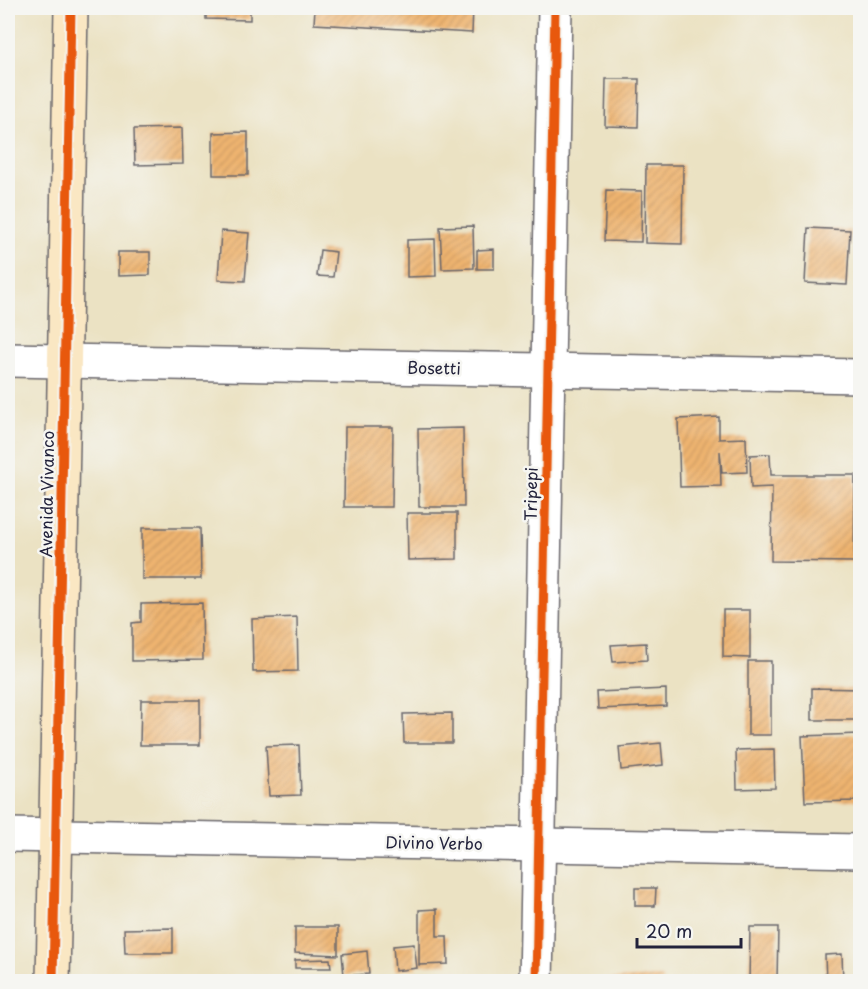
<svg xmlns="http://www.w3.org/2000/svg" width="868" height="989" viewBox="0 0 868 989" font-family="'Playpen Sans',sans-serif">
  <style>
    .building { fill: url(#building-hatch) }
    .lines { fill: none; stroke-linecap: round; stroke-linejoin: round }
    .street-casing { stroke: #68656b; stroke-width: 36 }
    .secondary-casing { stroke: #68656b; stroke-width: 36 }
    .street { stroke: #fff; stroke-width: 33 }
    .secondary { stroke: #fae7c3; stroke-width: 33 }
    .cycleway-casing { stroke: #f6f6f2; stroke-width: 13 }
    .cycleway { stroke: #e8590c; stroke-width: 9 }
    .labels { text-anchor: middle; stroke-width: 5; stroke-linejoin: round; paint-order: stroke }
    .street-label { font-size: 16px; fill: #22223b; stroke: #f6f6f2 }
  </style>
  <defs>
    <pattern id="building-hatch" width="6" height="6" patternUnits="userSpaceOnUse" patternTransform="scale(1.5)"><rect width="6" height="6" fill="#eeb470"/><path d="M-1 1l2-2M0 6l6-6M5 7l2-2" fill="none" stroke="#cc9a62"/></pattern>
  </defs>
  <rect width="100%" height="100%" fill="#f6f6f2"/>
  <filter id="ink" filterUnits="userSpaceOnUse"><feTurbulence type="fractalNoise" baseFrequency=".0167" numOctaves="2"/><feDisplacementMap in="SourceGraphic" scale="12" xChannelSelector="R" yChannelSelector="G"/><feConvolveMatrix kernelMatrix="1 2 1 2 8 2 1 2 1" color-interpolation-filters="sRGB"/></filter>
  <filter id="wash" filterUnits="userSpaceOnUse"><feTurbulence type="fractalNoise" baseFrequency=".008" numOctaves="4" result="noise"/><feDisplacementMap in="SourceGraphic" scale="24" xChannelSelector="R" yChannelSelector="G"/><feGaussianBlur stdDeviation="1.35" result="paint"/><feColorMatrix in="noise" values="0 0 0 0 0 0 0 0 0 0 0 0 0 0 0 0 0 1.4 0 .05"/><feComposite in="paint" operator="in"/></filter>
  <g filter="url(#wash)">
    <rect width="100%" height="100%" fill="#ebe2c3"/>
    <g id="blocks">
      <g class="building">
        <path d="M 206,8 L 250,8 L 250,20 L 206,19 Z"/>
        <path d="M 315,8 L 473,8 L 472,33 L 314,24 Z"/>
        <path d="M 606,79 L 639,79 L 638,127 L 605,126 Z"/>
        <path d="M 182,128 L 183,164 L 135,165 L 134,129 Z"/>
        <path d="M 248,132 L 248,175 L 213,175 L 213,133 Z"/>
        <path d="M 646,165 L 683,165 L 682,244 L 645,243 Z"/>
        <path d="M 606,190 L 642,191 L 641,242 L 604,241 Z"/>
        <path d="M 473,226 L 474,268 L 442,269 L 440,227 Z"/>
        <path d="M 808,228 L 850,230 L 847,285 L 805,283 Z"/>
        <path d="M 221,231 L 249,233 L 245,281 L 218,280 Z"/>
        <path d="M 435,239 L 436,276 L 407,277 L 407,240 Z"/>
        <path d="M 494,249 L 494,269 L 477,269 L 477,250 Z"/>
        <path d="M 320,250 L 336,252 L 333,277 L 317,276 Z"/>
        <path d="M 118,252 L 150,252 L 150,275 L 118,276 Z"/>
        <path d="M 719,417 L 719,439 L 746,438 L 747,472 L 722,473 L 720,451 L 721,486 L 680,487 L 678,419 Z"/>
        <path d="M 345,427 L 393,427 L 392,507 L 344,507 Z"/>
        <path d="M 463,428 L 464,507 L 419,507 L 418,429 Z"/>
        <path d="M 770,454 L 771,475 L 855,475 L 854,562 L 771,561 L 772,487 L 751,488 L 750,455 Z"/>
        <path d="M 407,513 L 457,513 L 457,559 L 408,560 Z"/>
        <path d="M 142,528 L 200,528 L 201,579 L 142,579 Z"/>
        <path d="M 202,603 L 203,660 L 132,661 L 132,623 L 141,622 L 141,604 Z"/>
        <path d="M 723,610 L 750,610 L 750,658 L 723,657 Z"/>
        <path d="M 297,617 L 298,671 L 253,672 L 252,619 Z"/>
        <path d="M 646,643 L 647,660 L 613,662 L 611,645 Z"/>
        <rect x="748" y="661" width="23" height="74"/>
        <path d="M 812,688 L 860,689 L 860,720 L 812,720 Z"/>
        <path d="M 666,689 L 666,706 L 598,709 L 597,692 Z"/>
        <path d="M 141,700 L 200,700 L 200,745 L 140,745 Z"/>
        <path d="M 452,713 L 452,743 L 404,743 L 403,714 Z"/>
        <path d="M 860,734 L 860,801 L 805,802 L 802,736 Z"/>
        <path d="M 661,743 L 663,765 L 621,770 L 619,747 Z"/>
        <path d="M 299,745 L 301,795 L 269,796 L 266,746 Z"/>
        <path d="M 774,749 L 775,788 L 737,789 L 736,750 Z"/>
        <path d="M 635,888 L 656,888 L 655,906 L 635,906 Z"/>
        <path d="M 437,909 L 437,936 L 447,936 L 448,964 L 419,965 L 419,910 Z"/>
        <path d="M 295,927 L 338,927 L 338,955 L 295,953 Z"/>
        <path d="M 750,927 L 778,927 L 777,982 L 749,982 Z"/>
        <path d="M 173,928 L 173,953 L 125,953 L 124,929 Z"/>
        <path d="M 414,944 L 417,968 L 395,971 L 393,946 Z"/>
        <path d="M 367,951 L 369,974 L 344,976 L 342,954 Z"/>
        <path d="M 842,954 L 843,982 L 826,982 L 825,955 Z"/>
        <path d="M 330,959 L 331,968 L 295,968 L 295,960 Z"/>
        <path d="M 662,977 L 663,982 L 606,982 L 606,979 Z"/>
        <path d="M 460,978 L 460,982 L 419,982 L 419,980 Z"/>
      </g>
    </g>
  </g>
  <g filter="url(#ink)">
    <use href="#blocks" fill-opacity="0" stroke="#68656b" stroke-width="1.5"/>
    <g class="lines">
      <g class="street-casing">
        <g id="street">
          <path d="M 8,360 L 860,376"/>
          <path d="M 8,835 L 860,851"/>
          <path d="M 536,982 L 555,8"/>
        </g>
      </g>
      <g class="secondary-casing">
        <path id="secondary" d="M 53,982 L 71,8"/>
      </g>
      <use href="#street" class="street"/>
      <use href="#secondary" class="secondary"/>
      <g class="cycleway-casing">
        <g id="cycleway">
          <path d="M 53,982 L 71,8"/>
          <path d="M 536,982 L 555,8"/>
        </g>
      </g>
      <use href="#cycleway" class="cycleway"/>
    </g>
  </g>
  <g class="labels">
    <g class="street-label">
      <text transform="translate(434 368) rotate(1)" y="6">Bosetti</text>
      <text transform="translate(47 494) rotate(-89)" y="6">Avenida Vivanco</text>
      <text transform="translate(531 494) rotate(-89)" y="6">Tripepi</text>
      <text transform="translate(434 843) rotate(1)" y="6">Divino Verbo</text>
    </g>
  </g>
  <rect width="868" height="989" fill="none" stroke="#f6f6f2" stroke-width="30"/>
  <path d="M637 938v9h104v-9" fill="none" stroke="#22223b" stroke-width="3"/>
  <text x="646" y="938" font-size="18" fill="#22223b" stroke="#f6f6f2" stroke-width="4.5" paint-order="stroke">20 m</text>
</svg>
